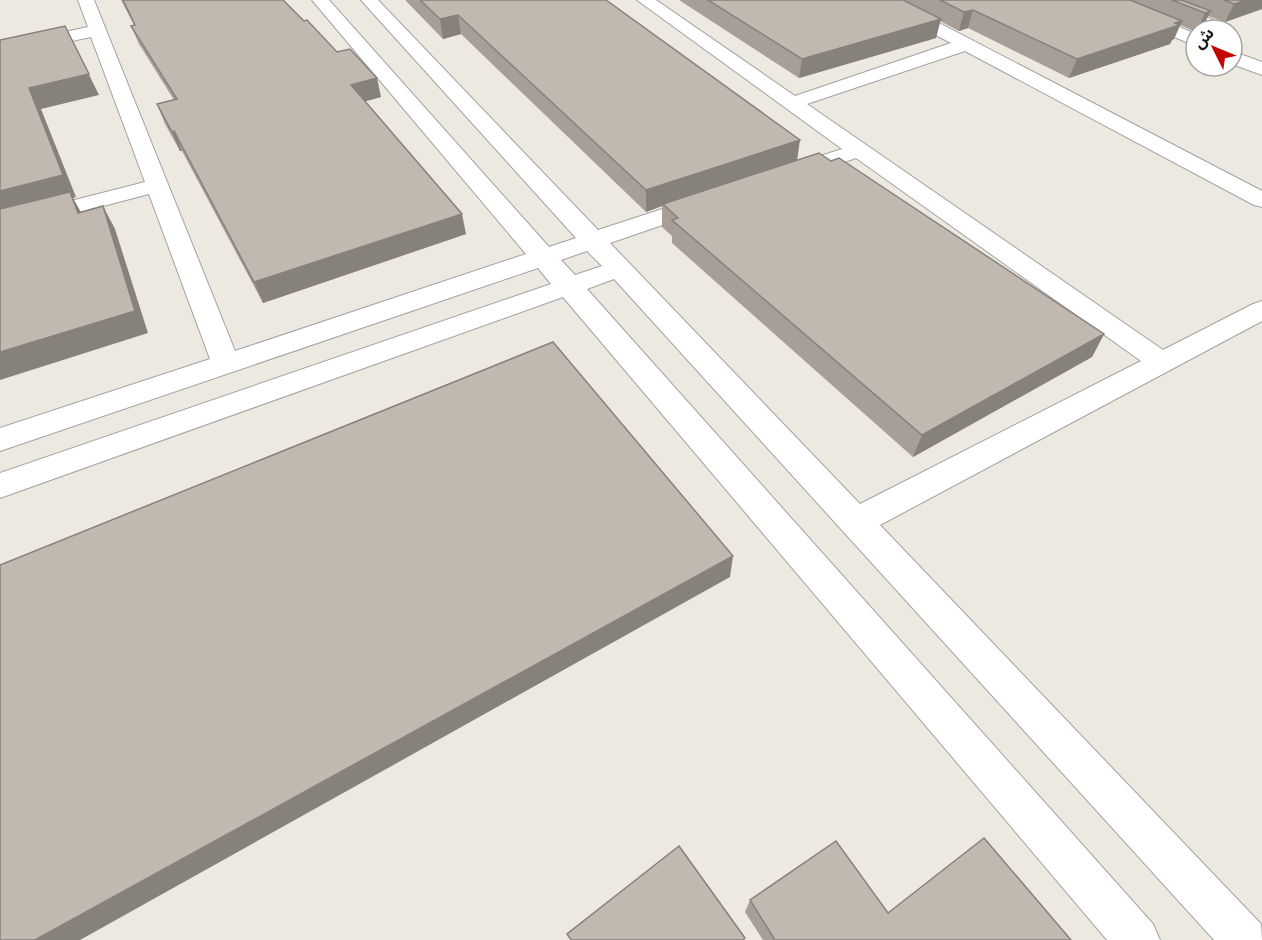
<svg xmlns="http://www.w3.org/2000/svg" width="1262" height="940" viewBox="0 0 1262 940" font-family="Poppins,'Noto Sans Arabic',sans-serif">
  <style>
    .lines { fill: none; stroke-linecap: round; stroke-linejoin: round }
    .street-casing { stroke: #a2a2a2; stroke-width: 2 }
    .street { fill: #fff; fill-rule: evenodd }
    .wall { fill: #a69e97 }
    .shaded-wall { fill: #87817b }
    .building { fill: #c1b8b0; stroke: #87817b; stroke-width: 1.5 }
  </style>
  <rect width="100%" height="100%" fill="#ede9e1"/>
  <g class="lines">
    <g class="street-casing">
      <g id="street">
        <path d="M 78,0 L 94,0 L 235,351 L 526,254 L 312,0 L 329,0 L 549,247 L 576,238 L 361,0 L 378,0 L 598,230 L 693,199 L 701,197 L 709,199 L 713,204 L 709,209 L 610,243 L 860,504 L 1141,361 L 856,158 L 796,179 L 788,181 L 780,179 L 777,174 L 780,169 L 842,149 L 637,0 L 656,0 L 795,96 L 951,43 L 876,4 L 874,0 L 895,0 L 1262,191 L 1262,207 L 1254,205 L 965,51 L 807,104 L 1163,350 L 1253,304 L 1262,301 L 1262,321 L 880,525 L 1261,924 L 1262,940 L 1214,940 L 614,279 L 587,289 L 1153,924 L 1160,940 L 1107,940 L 563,297 L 0,498 L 0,473 L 551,284 L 538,268 L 0,451 L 0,428 L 210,359 L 149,194 L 0,233 L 0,219 L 145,182 L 91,37 L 0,56 L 0,46 L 88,27 ZM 587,251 L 602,266 L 575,275 L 561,260 Z"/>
        <path d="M 1092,0 L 1114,0 L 1196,34 L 1196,46 L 1094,4 Z"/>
        <path d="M 1171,4 L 1229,26 L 1232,30 L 1208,30 L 1165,13 L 1163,9 L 1165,5 Z"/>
        <path d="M 1232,51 L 1262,62 L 1262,75 L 1232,64 Z"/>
      </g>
    </g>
    <use href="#street" class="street"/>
  </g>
  <g class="wall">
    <path d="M 121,0 L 283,0 L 304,21 L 381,97 L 365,101 L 466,234 L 263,303 L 182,151 L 180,151 L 165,124 L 157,104 L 174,100 L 139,44 L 131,26 L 134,25 Z"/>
    <path d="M 406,0 L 606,0 L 797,160 L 831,161 L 1104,334 L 1092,357 L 913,457 L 672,243 L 672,236 L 662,227 L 662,206 L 646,212 L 461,34 L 443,39 L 406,1 Z"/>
    <path d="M 679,0 L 1262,0 L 1262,9 L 1225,22 L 1208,16 L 1201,30 L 1196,30 L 1196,32 L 1180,25 L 1174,39 L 1172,40 L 1170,44 L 1069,78 L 968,28 L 959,31 L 940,21 L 936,38 L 799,78 Z"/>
    <path d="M 750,900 L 888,913 L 1071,940 L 763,940 L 745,912 Z"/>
  </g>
  <g class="shaded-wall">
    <path d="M 1246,0 L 1262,0 L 1262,9 L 1225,22 L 1234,4 Z"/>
    <path d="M 973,10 L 968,28 L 959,31 L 964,12 Z"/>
    <path d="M 1211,11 L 1201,30 L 1197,30 L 1205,13 Z"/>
    <path d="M 458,15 L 461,34 L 443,39 L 440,19 Z"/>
    <path d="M 941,19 L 936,38 L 799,78 L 802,59 Z"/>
    <path d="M 1182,21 L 1174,39 L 1172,40 L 1170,44 L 1069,78 L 1077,59 Z"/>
    <path d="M 65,26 L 99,95 L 41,109 L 76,197 L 73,198 L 82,214 L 0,217 L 0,191 L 29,88 Z"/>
    <path d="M 377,78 L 381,97 L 356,104 L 351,85 Z"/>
    <path d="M 174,131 L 182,151 L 180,151 L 172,132 Z"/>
    <path d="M 800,140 L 797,161 L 663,204 L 662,206 L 646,212 L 646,190 Z"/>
    <path d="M 103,206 L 115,229 L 148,333 L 0,380 L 0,352 Z"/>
    <path d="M 462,214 L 466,234 L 263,303 L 254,282 Z"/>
    <path d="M 1104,334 L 1092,357 L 913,457 L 922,435 Z"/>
    <path d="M 733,556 L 730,577 L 80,940 L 35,940 Z"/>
  </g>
  <g class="building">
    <path d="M 123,0 L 283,0 L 304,21 L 307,20 L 337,52 L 350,49 L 377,78 L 351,85 L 462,214 L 254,282 L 174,131 L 172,132 L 157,104 L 177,99 L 131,26 L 135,25 Z"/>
    <path d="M 420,0 L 606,0 L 800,140 L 646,190 L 458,15 L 440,19 Z"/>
    <path d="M 708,0 L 903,0 L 941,19 L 802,59 Z"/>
    <path d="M 940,0 L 1130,0 L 1182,21 L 1175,23 L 1179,25 L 1077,59 L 973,10 L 964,12 Z"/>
    <path d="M 1172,0 L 1181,0 L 1211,11 L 1205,13 Z"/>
    <path d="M 1224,0 L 1246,0 L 1234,4 Z"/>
    <path d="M 65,26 L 89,74 L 29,88 L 63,175 L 0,191 L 0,40 Z"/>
    <path d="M 819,153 L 831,161 L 839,158 L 1104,334 L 922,435 L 672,220 L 678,218 L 663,204 Z"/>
    <path d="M 70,192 L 78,213 L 103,206 L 135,311 L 0,352 L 0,209 Z"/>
    <path d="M 553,342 L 733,556 L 35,940 L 0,940 L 0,565 Z"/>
    <path d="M 984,838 L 1071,940 L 775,940 L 750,900 L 836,841 L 888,913 Z"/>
    <path d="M 679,846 L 745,938 L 743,940 L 571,940 L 567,934 Z"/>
  </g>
  <g transform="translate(1214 48) rotate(313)"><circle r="28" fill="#ffffff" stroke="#a4a4a4" stroke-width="1.5"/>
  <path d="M0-4.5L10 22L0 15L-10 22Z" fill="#c20704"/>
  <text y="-9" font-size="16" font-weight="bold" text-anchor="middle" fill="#1b1b1b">ش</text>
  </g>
</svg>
